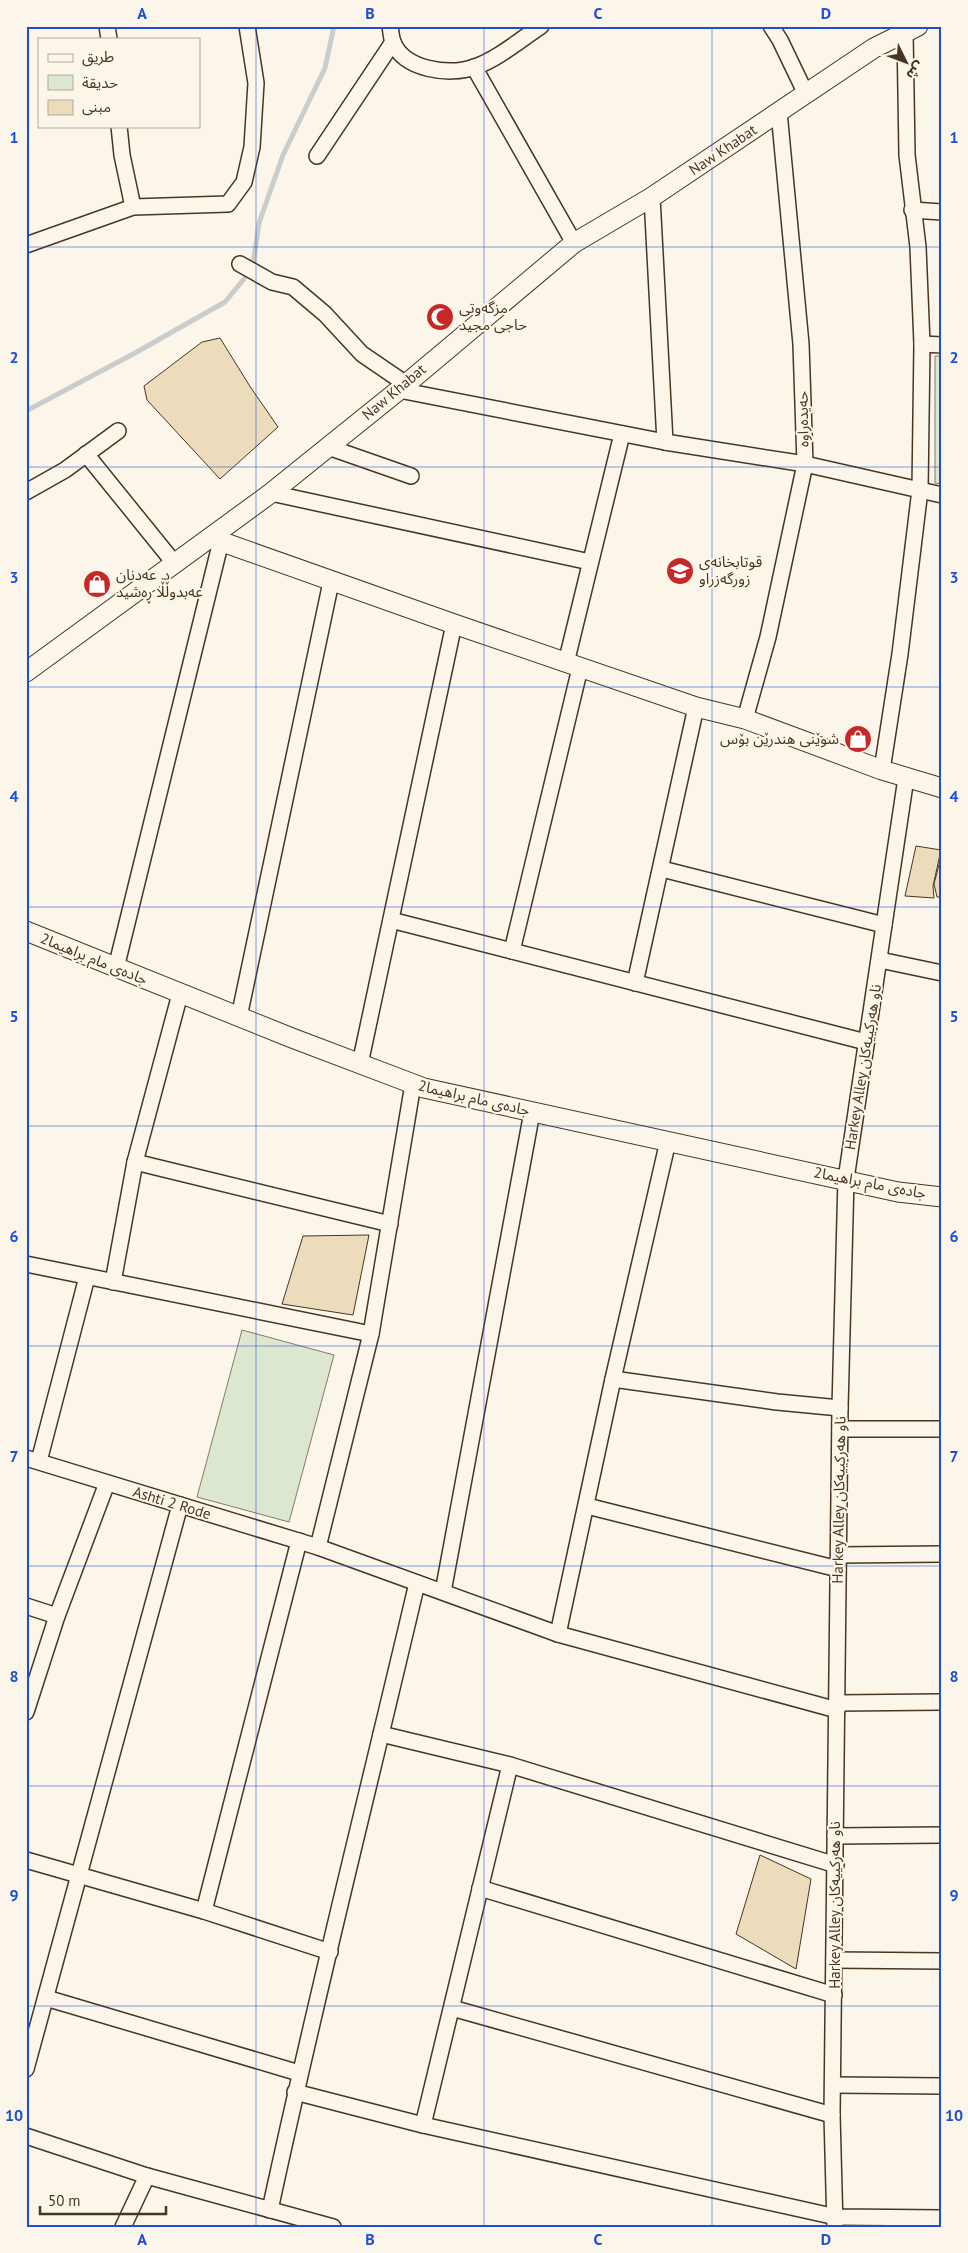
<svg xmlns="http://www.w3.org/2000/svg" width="968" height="2253" viewBox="0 0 968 2253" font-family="'PT Sans','Noto Sans Arabic',sans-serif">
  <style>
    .green { fill: #dce7d0; stroke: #887966 }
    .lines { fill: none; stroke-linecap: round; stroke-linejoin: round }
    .stream { stroke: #c9cecd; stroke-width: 5 }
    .building { fill: #ecdcbc; stroke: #4a3520 }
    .minor-casing { stroke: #4a3520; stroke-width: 18 }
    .tertiary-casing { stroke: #4a3520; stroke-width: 21 }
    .minor { stroke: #fbf6e9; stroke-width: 15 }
    .tertiary { stroke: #fbf6e9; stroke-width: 19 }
    .grid { fill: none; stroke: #1d4ed8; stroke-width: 1; stroke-opacity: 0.55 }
    .labels { text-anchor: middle; stroke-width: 4; stroke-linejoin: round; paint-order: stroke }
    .street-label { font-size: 15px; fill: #4a3520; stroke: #fbf6e9 }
    .poi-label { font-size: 15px; fill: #4a3520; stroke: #fbf6e9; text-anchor: start }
    .neatline { fill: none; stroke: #1d4ed8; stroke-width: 2 }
    .grid-label { font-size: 16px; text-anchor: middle; font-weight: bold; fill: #1d4ed8 }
  </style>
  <rect width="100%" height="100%" fill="#fbf6e9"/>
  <g class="green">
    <path d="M 935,356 L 942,356 L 942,484 L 935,483 Z"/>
    <path d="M 242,1330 L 334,1355 L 289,1522 L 197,1497 Z"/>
  </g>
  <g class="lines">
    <g class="stream">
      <path d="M 253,265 L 259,223 L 283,155 L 325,68 L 334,26"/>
      <path d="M 26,411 L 135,353 L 225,302 L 244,279"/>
    </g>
  </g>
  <g class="building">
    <path d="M 220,338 L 251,388 L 278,427 L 220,479 L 147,400 L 144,386 L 202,342 Z"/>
    <path d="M 916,846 L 941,850 L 933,886 L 934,898 L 905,896 Z"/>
    <path d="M 942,853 L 942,897 L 937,897 L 934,884 Z"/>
    <path d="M 369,1235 L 353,1315 L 282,1304 L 303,1236 Z"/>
    <path d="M 760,1855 L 811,1879 L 796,1969 L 736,1934 Z"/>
  </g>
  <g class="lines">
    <g class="minor-casing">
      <g id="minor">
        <path d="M 107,26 L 109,39"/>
        <path d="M 390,26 C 391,31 391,37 393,42 C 404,70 449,76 475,67 C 499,58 520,40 541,26"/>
        <path d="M 771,26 L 780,40 L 805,92"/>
        <path d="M 474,67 L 574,243"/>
        <path d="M 119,126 L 122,155 L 133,207"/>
        <path d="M 317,156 L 393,42"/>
        <path d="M 652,197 L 665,442"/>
        <path d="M 912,210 L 942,212"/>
        <path d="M 26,245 L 133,207 L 228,204 L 244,182 L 252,147 L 256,83 L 247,26"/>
        <path d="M 240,264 L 272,282 L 293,287 L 325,314 L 362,354 L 406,384"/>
        <path d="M 922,344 L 942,345"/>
        <path d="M 399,390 L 665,442 L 805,464 L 942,495"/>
        <path d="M 328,447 L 411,476"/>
        <path d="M 86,454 L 175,564"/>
        <path d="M 26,492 L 65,470 L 118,431"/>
        <path d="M 271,493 L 590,562"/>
        <path d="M 566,663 L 622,434"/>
        <path d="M 745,719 L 768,637 L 805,464 L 801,344 L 779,112"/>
        <path d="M 882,770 L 900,654 L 920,490 L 922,344 L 918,247 L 907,155 L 905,32"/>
        <path d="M 662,869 L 884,925"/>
        <path d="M 391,920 L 866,1042"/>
        <path d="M 512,951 L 580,668"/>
        <path d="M 880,960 L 942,973"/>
        <path d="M 116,968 L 221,541"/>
        <path d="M 635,983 L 696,707"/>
        <path d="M 239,1017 L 331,582"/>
        <path d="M 360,1064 L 454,624"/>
        <path d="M 135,1162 L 390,1224"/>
        <path d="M 26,1264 L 371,1334"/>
        <path d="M 113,1282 L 135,1162 L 180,994"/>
        <path d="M 613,1379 L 777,1402 L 840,1408"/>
        <path d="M 840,1429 L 942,1429"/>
        <path d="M 26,1458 L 318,1547 L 558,1634 L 837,1710"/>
        <path d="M 39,1461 L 87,1277"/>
        <path d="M 587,1506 L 838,1569"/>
        <path d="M 318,1547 L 371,1334 L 413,1084"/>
        <path d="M 839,1555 L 942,1554"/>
        <path d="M 443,1592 L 532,1112"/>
        <path d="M 26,1606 L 57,1616"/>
        <path d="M 558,1634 L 613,1379 L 668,1141"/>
        <path d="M 837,1703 L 942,1702"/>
        <path d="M 26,1712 L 57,1616 L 107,1483"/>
        <path d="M 381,1734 L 510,1765 L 836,1865"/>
        <path d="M 835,1836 L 942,1835"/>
        <path d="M 26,1860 L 204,1911 L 330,1952"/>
        <path d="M 480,1888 L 834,1995"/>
        <path d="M 204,1911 L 299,1541"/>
        <path d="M 834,1960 L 942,1961"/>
        <path d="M 46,1998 L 299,2073"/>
        <path d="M 452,2008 L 832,2115"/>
        <path d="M 26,2069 L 180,1505"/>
        <path d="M 833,2085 L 942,2086"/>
        <path d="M 295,2092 L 423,2125 L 836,2217 L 942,2218"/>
        <path d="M 423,2125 L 510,1765"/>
        <path d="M 26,2136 L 147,2176 L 333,2227"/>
        <path d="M 270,2210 C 315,2000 368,1792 417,1583"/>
        <path d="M 123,2227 L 147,2176"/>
        <path d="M 835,2227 L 832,2115 L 840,1408 L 846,1179 L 906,778"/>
      </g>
    </g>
    <g class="tertiary-casing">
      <g id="tertiary">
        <path d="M 211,538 L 454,624 L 696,707 L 745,719 L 882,770 L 942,788"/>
        <path d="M 26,672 L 271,493 L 399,390 L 574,243 L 652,197 L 874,48 L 918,26"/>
        <path d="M 26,931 L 292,1038 L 424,1088 L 898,1192 L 942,1197"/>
      </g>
    </g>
    <use href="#minor" class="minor"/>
    <use href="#tertiary" class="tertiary"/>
  </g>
  <path class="grid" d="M 256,26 L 256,2227M 484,26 L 484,2227M 712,26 L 712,2227M 26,247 L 942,247M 26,467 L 942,467M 26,687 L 942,687M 26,907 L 942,907M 26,1126 L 942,1126M 26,1346 L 942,1346M 26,1566 L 942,1566M 26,1786 L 942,1786M 26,2006 L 942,2006"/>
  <defs>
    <g id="mosque-disc" transform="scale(1.4375)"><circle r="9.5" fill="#c62828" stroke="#fbf6e9"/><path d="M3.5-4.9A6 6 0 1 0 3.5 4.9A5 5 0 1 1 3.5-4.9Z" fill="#fff"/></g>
    <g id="school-disc" transform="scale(1.4375)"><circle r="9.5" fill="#c62828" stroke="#fbf6e9"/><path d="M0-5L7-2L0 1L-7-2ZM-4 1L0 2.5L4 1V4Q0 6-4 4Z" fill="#fff"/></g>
    <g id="shop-disc" transform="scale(1.4375)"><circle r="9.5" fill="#c62828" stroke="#fbf6e9"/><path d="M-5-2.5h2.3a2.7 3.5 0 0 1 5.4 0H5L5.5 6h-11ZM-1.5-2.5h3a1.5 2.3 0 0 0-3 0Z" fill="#fff"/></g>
  </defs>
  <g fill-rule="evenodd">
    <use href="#mosque-disc" x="440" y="317"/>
    <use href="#school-disc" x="680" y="571"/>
    <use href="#shop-disc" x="97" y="584"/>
    <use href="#shop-disc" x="858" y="739"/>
  </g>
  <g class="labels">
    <g class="street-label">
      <text transform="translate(723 150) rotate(-34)" y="5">Naw Khabat</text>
      <text transform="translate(394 392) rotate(-40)" y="5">Naw Khabat</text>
      <text transform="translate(803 419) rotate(-91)" y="5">حەیدەراوە</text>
      <text transform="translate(94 959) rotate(22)" y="5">جادەی مام براهیما2</text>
      <text transform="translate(863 1067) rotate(-81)" y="5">Harkey Alley ناو هەركييەكان</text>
      <text transform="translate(474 1098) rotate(13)" y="5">جادەی مام براهیما2</text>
      <text transform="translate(870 1183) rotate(11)" y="5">جادەی مام براهیما2</text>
      <text transform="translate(839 1500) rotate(-89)" y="5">Harkey Alley ناو هەركييەكان</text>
      <text transform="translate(172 1503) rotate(17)" y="5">Ashti 2 Rode</text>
      <text transform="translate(835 1905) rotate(-90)" y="5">Harkey Alley ناو هەركييەكان</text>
    </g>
    <g class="poi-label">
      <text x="459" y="313">مزگەوتى<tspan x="459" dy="17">حاجى مجيد</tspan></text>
      <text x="699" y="567">قوتابخانەی<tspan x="699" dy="17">زورگەزراو</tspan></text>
      <text x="116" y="580">د. عەدنان<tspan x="116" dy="17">عەبدوڵڵا ڕەشید</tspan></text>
      <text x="839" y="744" text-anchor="end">شوێنی هندرێن بۆس</text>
    </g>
  </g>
  <rect width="968" height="2253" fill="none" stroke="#fbf6e9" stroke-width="55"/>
  <rect x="38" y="38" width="162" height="90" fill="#fbf6e9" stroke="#b4a999"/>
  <rect x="48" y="54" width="25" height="8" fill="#fbf6e9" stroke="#b4a999"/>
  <text x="82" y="62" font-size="15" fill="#4a3520">طريق</text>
  <rect x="48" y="75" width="25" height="15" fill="#dce7d0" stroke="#b4a999"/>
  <text x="82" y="88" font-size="15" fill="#4a3520">حديقة</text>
  <rect x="48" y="100" width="25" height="15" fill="#ecdcbc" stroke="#b4a999"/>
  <text x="82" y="112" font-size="15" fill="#4a3520">مبنى</text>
  <g transform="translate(906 62) rotate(132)" stroke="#fbf6e9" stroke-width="4" paint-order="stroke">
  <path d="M0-4L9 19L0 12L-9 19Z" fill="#4a3520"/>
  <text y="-8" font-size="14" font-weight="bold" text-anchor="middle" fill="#4a3520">ش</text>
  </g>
  <path d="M40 2206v8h126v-8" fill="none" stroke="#4a3520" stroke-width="2.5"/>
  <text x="48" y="2206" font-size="15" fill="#4a3520" stroke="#fbf6e9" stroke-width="4" paint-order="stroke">50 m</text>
  <rect x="28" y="28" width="912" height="2198" class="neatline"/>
  <g class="grid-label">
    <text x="142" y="19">A</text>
    <text x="370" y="19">B</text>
    <text x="598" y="19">C</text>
    <text x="826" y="19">D</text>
    <text x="14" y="143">1</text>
    <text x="954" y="143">1</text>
    <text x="14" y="363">2</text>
    <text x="954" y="363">2</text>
    <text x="14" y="583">3</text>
    <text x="954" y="583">3</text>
    <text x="14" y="802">4</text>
    <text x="954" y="802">4</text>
    <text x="14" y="1022">5</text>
    <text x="954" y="1022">5</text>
    <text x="14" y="1242">6</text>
    <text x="954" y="1242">6</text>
    <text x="14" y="1462">7</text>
    <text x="954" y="1462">7</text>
    <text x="14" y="1682">8</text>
    <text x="954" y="1682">8</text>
    <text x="14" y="1901">9</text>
    <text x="954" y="1901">9</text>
    <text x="14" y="2121">10</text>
    <text x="954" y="2121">10</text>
    <text x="142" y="2245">A</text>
    <text x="370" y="2245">B</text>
    <text x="598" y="2245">C</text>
    <text x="826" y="2245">D</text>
  </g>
</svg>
